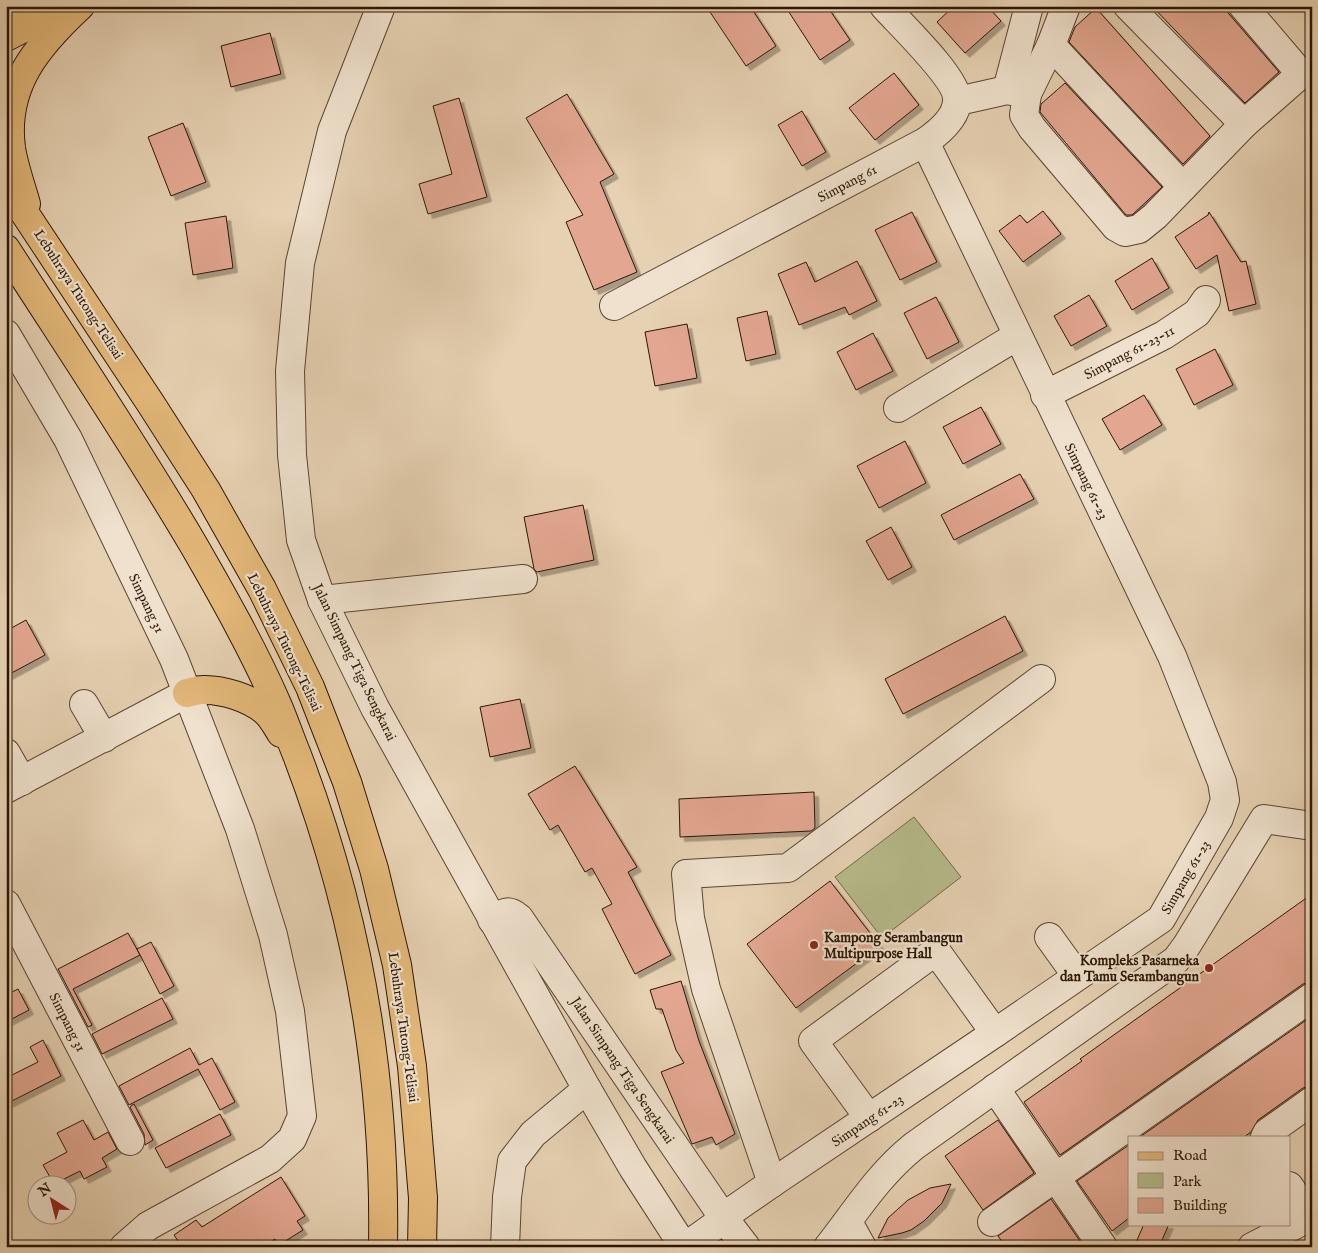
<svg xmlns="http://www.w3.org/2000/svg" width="1318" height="1253" viewBox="0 0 1318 1253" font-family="'IM FELL English',serif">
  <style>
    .green { fill: #b6bb8b; stroke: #716848 }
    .building { fill: #e3a791; stroke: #2c1604; filter: url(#shadow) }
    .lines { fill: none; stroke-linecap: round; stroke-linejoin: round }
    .minor-casing { stroke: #5a4530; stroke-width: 30 }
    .major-casing { stroke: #2c1604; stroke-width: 30 }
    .highway-casing { stroke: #2c1604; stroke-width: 30 }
    .minor { stroke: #efe1cd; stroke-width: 28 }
    .major { stroke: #e3b879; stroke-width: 28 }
    .highway { stroke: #e3b879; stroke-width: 28 }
    .poi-dot { fill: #8f2418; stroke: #efe1cd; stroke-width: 2 }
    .labels { text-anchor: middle; stroke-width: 4.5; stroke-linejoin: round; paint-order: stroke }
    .street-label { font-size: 14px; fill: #2c1604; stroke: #efe1cd }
    .poi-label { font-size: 14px; font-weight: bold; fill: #2c1604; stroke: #efe1cd; text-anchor: start }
  </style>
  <defs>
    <filter id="shadow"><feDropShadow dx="4.5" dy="4.5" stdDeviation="0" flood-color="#0004"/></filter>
  </defs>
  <rect width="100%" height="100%" fill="#e6d1b2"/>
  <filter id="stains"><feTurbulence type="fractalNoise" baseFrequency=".004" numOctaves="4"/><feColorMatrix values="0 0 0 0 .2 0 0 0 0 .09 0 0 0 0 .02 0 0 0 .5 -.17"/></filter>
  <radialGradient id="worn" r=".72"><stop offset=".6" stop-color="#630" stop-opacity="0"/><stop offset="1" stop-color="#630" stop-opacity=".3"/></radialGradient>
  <path class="green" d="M 914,817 L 961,877 L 882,938 L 835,877 Z"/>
  <g class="building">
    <path d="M 706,6 L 750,6 L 776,46 L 746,66 Z"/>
    <path d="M 785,6 L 827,6 L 850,40 L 820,60 Z"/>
    <path d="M 954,6 L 987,6 L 1001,21 L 965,53 L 937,22 Z"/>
    <path d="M 1152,6 L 1222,6 L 1279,72 L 1245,103 Z"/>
    <path d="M 1096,8 L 1210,136 L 1183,164 L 1069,42 L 1075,27 Z"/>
    <path d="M 270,33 L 281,74 L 231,87 L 221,46 Z"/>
    <path d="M 894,73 L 919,105 L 875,140 L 849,108 Z"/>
    <path d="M 1065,83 L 1162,187 L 1132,215 L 1126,215 L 1040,112 L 1041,104 Z"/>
    <path d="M 567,94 L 614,174 L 600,182 L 637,272 L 594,290 L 566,222 L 583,215 L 526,118 Z"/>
    <path d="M 459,98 L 487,197 L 428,214 L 419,184 L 452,174 L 433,106 Z"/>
    <path d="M 802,111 L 826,152 L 802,166 L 778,125 Z"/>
    <path d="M 183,123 L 206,182 L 171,196 L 148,137 Z"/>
    <path d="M 1043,211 L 1061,234 L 1023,262 L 999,231 L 1020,215 L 1027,223 Z"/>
    <path d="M 912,212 L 937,262 L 900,280 L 875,230 Z"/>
    <path d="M 1209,212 L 1241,262 L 1246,261 L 1256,304 L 1229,311 L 1217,255 L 1196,269 L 1175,237 L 1208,215 Z"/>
    <path d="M 226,216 L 233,268 L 193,275 L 185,223 Z"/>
    <path d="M 1152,258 L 1169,288 L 1132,310 L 1115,281 Z"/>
    <path d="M 857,261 L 877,301 L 849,315 L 845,307 L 799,325 L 778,274 L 806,262 L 815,282 Z"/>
    <path d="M 1089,295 L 1107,326 L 1071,346 L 1054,316 Z"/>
    <path d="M 936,297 L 959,342 L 927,359 L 904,313 Z"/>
    <path d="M 767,311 L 776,354 L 746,361 L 737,318 Z"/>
    <path d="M 687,324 L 697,378 L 655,386 L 645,332 Z"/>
    <path d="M 873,333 L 893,371 L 856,390 L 837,352 Z"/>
    <path d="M 1215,349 L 1233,385 L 1194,405 L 1176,369 Z"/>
    <path d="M 1144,395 L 1162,425 L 1120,450 L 1102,419 Z"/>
    <path d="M 981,407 L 1001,444 L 963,464 L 943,427 Z"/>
    <path d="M 905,441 L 926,483 L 879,508 L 857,466 Z"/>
    <path d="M 1020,474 L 1034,499 L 954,540 L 941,515 Z"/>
    <path d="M 583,505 L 594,560 L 537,572 L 534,569 L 524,517 Z"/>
    <path d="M 891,527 L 912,567 L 888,580 L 866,541 Z"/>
    <path d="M 1005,616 L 1023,651 L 903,714 L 885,679 Z"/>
    <path d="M 26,620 L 45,655 L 6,676 L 6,631 Z"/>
    <path d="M 520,699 L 531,748 L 490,757 L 480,707 Z"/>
    <path d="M 575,766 L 637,867 L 628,872 L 671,955 L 635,974 L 602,909 L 612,904 L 592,868 L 585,872 L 558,825 L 550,830 L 528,794 Z"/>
    <path d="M 814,792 L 815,828 L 811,831 L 680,837 L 679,799 Z"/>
    <path d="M 830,881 L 880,946 L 796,1008 L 747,944 Z"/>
    <path d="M 1312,894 L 1312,982 L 1303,984 L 1060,1155 L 1024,1102 L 1082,1061 L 1080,1059 Z"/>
    <path d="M 128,933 L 140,955 L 73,989 L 92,1025 L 88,1027 L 58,969 Z"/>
    <path d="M 151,942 L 174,986 L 160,994 L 137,949 Z"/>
    <path d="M 681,981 L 699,1041 L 735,1134 L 716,1145 L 712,1137 L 692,1144 L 661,1072 L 684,1063 L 676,1050 L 662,1009 L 656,1009 L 650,990 Z"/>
    <path d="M 18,989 L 29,1010 L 6,1022 L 6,995 Z"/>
    <path d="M 162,998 L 173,1019 L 102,1054 L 92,1034 Z"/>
    <path d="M 1312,1016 L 1312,1086 L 1303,1088 L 1258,1120 L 1251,1132 L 1244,1137 L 1140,1137 Z"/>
    <path d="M 43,1040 L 61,1076 L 6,1104 L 6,1078 L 38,1062 L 30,1047 Z"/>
    <path d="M 190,1048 L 199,1065 L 212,1058 L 235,1102 L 220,1110 L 198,1069 L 129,1105 L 119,1086 Z"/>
    <path d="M 134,1104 L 153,1140 L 145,1145 L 144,1134 L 130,1107 Z"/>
    <path d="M 220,1114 L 231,1135 L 166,1168 L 155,1148 Z"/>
    <path d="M 83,1120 L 94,1140 L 108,1132 L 117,1149 L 102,1158 L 107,1167 L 84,1179 L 80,1171 L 54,1184 L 43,1165 L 67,1152 L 57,1133 Z"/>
    <path d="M 998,1120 L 1034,1173 L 983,1210 L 945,1156 Z"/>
    <path d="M 1129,1145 L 1129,1218 L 1112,1231 L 1077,1181 Z"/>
    <path d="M 281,1177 L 305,1216 L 297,1221 L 303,1230 L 279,1245 L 275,1239 L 263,1247 L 182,1247 L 174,1235 L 196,1220 L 202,1227 Z"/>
    <path d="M 951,1184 L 942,1203 L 924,1221 L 911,1230 L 902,1233 L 878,1238 L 888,1218 L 908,1200 L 930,1188 Z"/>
    <path d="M 1051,1199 L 1084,1247 L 1006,1247 L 998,1236 Z"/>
    <path d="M 1144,1224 L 1169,1224 L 1159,1247 L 1134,1247 Z"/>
  </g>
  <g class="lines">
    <g class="minor-casing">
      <g id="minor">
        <path d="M 381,6 L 332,131 L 300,263 L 290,371 L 292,455 L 301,540 L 322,600 L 375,708 L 587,1089 L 633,1168 L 684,1247"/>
        <path d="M 1128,6 L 1244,124 L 1301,74 L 1243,6"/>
        <path d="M 1051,45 L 1183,187"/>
        <path d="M 1007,90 L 1029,6"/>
        <path d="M 1027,94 L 1024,115 L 1032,128 L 1116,227 L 1125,232 L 1139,229 L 1155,216 L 1244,124"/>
        <path d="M 958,101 L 1007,90 L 1027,94 L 1051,45 L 1066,6"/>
        <path d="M 614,306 L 925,142 C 938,133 957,118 957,100 C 958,79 900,24 884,6"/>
        <path d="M 6,334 L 68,439 L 174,659 L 240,829 L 273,935 L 290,1011 L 302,1116 L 292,1139 L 270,1159 L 148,1226 L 124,1247"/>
        <path d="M 1045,395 L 1164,335 L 1197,313 L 1206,300"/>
        <path d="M 898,408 L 1017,336"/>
        <path d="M 322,600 L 523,579"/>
        <path d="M 84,704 L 104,738"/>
        <path d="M 6,753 L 22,781"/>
        <path d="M 6,789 L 187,693"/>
        <path d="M 6,904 L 130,1141"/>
        <path d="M 492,920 C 504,913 507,908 519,918 L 723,1217 L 746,1247"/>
        <path d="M 1049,937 L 1077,976"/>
        <path d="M 995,1088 L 1103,1247"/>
        <path d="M 869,1118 L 813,1041 L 936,951 L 995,1033"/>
        <path d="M 1265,1137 L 1267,1133 L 1312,1101"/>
        <path d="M 772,1183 L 706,989 L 690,918 L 686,874 L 788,868 L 1041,679"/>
        <path d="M 1289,1186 L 1311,1217"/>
        <path d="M 848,1222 L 862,1247"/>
        <path d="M 992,1222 L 1312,997"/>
        <path d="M 505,1247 L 507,1197 L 512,1161 L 533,1134 L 587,1089"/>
        <path d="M 685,1247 L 713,1227 L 723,1217 L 772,1183 L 995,1033 L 1161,919 L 1219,818 L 1225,800 L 1222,782 L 1172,656 L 925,142"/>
        <path d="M 828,1247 C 857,1210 878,1175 914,1146 L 1176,960 L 1187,945 L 1264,819 L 1312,826"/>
        <path d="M 1252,1247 L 1312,1216"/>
      </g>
    </g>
    <g class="major-casing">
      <path id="major" d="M 6,37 L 47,16"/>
    </g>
    <g class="highway-casing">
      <g id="highway">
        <path d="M 6,20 L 51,14"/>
        <path d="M 6,185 L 151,404 L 206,490 L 262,589 L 310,687 L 347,782 L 374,869 L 397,965 L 412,1066 L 423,1198 L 422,1247"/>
        <path d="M 26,204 C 21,186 14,167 11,148 C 3,86 37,46 80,6"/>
        <path d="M 6,249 C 69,347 134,444 193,544 C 223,596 253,649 277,704 C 284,720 290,738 297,755 C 357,912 386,1079 383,1247"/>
        <path d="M 187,693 C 192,692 198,690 202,690 C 222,689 250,698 265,711 C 272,717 276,725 281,733"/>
      </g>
    </g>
    <use href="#minor" class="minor"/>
    <use href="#major" class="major"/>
    <use href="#highway" class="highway"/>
  </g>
  <g class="poi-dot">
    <circle cx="814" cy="945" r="5"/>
    <circle cx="1209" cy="968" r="5"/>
  </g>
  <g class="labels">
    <g class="street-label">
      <text transform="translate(847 183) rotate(-28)" y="5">Simpang 61</text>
      <text transform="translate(79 294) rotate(57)" y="5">Lebuhraya Tutong–Telisai</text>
      <text transform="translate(1129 352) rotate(-28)" y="5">Simpang 61-23-11</text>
      <text transform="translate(1087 481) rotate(64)" y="5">Simpang 61-23</text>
      <text transform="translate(147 603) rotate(64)" y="5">Simpang 31</text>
      <text transform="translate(285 642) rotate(64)" y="5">Lebuhraya Tutong–Telisai</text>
      <text transform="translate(355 662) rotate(64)" y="5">Jalan Simpang Tiga Sengkarai</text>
      <text transform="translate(1185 877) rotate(-60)" y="5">Simpang 61-23</text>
      <text transform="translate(68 1022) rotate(63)" y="5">Simpang 31</text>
      <text transform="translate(404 1027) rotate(82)" y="5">Lebuhraya Tutong–Telisai</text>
      <text transform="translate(623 1070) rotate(56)" y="5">Jalan Simpang Tiga Sengkarai</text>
      <text transform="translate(867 1120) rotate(-34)" y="5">Simpang 61-23</text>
    </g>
    <g class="poi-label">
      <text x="824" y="942">Kampong Serambangun<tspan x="824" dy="16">Multipurpose Hall</tspan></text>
      <text x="1199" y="965" text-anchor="end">Kompleks Pasarneka<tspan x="1199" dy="16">dan Tamu Serambangun</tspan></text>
    </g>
  </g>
  <rect width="1318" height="1253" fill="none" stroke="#e6d1b2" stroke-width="25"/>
  <rect x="8" y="8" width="1303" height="1238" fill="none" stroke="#2c1604" stroke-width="2.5"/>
  <rect x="12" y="12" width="1293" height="1228" fill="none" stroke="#2c1604"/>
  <rect x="1128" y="1136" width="162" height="90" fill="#efe1cd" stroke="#a1907d"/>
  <rect x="1138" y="1152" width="25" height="8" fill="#e3b879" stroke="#a1907d"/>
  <text x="1173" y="1160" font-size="15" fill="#2c1604">Road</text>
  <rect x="1138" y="1173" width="25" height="15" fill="#b6bb8b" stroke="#a1907d"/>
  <text x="1173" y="1186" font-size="15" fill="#2c1604">Park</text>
  <rect x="1138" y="1198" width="25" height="15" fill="#e3a791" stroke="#a1907d"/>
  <text x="1173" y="1210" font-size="15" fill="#2c1604">Building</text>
  <g transform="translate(52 1200) rotate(324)"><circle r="24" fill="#efe1cd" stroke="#a1907d"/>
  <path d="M0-4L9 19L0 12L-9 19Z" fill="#8f2418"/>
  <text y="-8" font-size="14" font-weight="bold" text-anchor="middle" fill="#2c1604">N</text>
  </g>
  <rect width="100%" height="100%" filter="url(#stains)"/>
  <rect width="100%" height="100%" fill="url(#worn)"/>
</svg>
